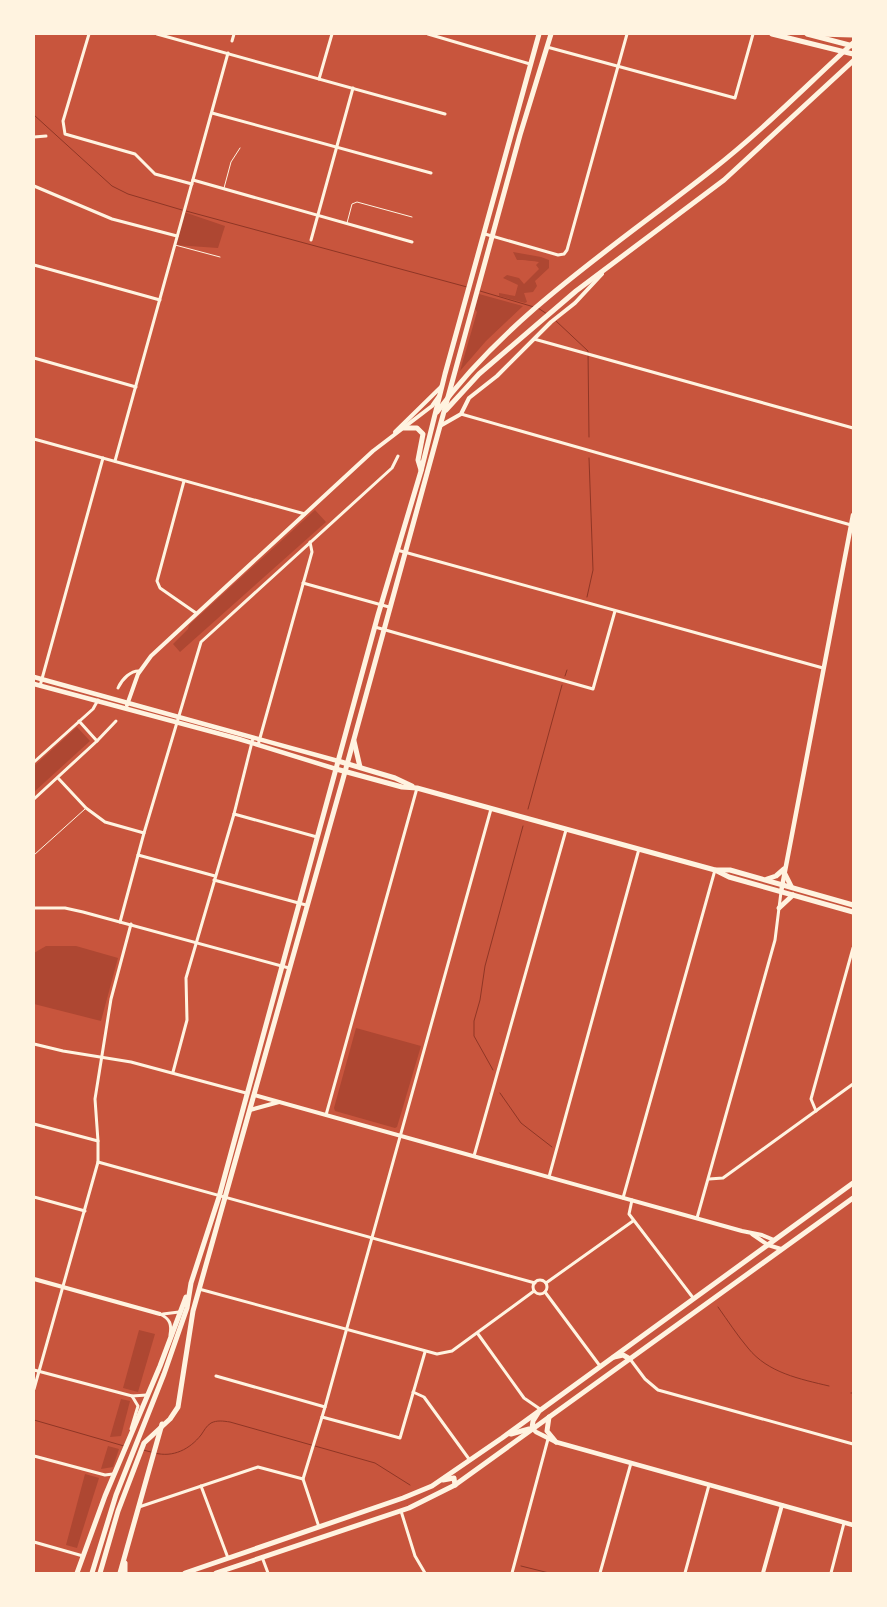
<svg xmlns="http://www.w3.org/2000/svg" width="887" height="1607" viewBox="0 0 887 1607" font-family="Roboto,sans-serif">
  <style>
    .green { fill: #ae4732 }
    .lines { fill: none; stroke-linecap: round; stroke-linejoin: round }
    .stream { stroke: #8f3625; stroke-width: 1 }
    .service { stroke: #fff3e0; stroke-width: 1 }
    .minor { stroke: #fff3e0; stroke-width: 3 }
    .tertiary { stroke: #fff3e0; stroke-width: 4 }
    .secondary { stroke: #fff3e0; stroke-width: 4.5 }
    .primary { stroke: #fff3e0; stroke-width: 5 }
    .trunk { stroke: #fff3e0; stroke-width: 5 }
  </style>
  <rect width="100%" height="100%" fill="#c8553d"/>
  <g class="green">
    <path d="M 184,212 L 225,226 L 218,248 L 175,245 Z"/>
    <path d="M 513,252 L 541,257 L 549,260 L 549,268 L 535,281 L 537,286 L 533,292 L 524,293 L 527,302 L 525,303 L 499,296 L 499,293 L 515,296 L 518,285 L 503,278 L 507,275 L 519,278 L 524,284 L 539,269 L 536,265 L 539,262 C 535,261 523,260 517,260 Z"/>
    <path d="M 479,294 L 523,306 L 486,341 L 460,371 L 477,312 L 475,309 Z"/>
    <path d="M 315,510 L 326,522 L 180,652 L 173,644 L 188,629 L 189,625 Z"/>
    <path d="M 77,727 L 90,741 L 34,792 L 34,766 Z"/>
    <path d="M 46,946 L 76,946 L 118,958 L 101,1021 L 34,1004 L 34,953 Z"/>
    <path d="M 356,1028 L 421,1046 L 397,1127 L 395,1128 L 335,1111 L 334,1108 Z"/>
    <path d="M 139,1330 L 155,1334 L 138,1392 L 123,1388 Z"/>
    <path d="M 121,1399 L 130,1401 L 121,1436 L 110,1437 Z"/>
    <path d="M 108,1446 L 119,1449 L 113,1467 L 101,1469 Z"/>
    <path d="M 85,1474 L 99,1478 L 77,1548 L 66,1545 Z"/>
  </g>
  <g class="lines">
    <g class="stream">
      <path d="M 34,115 L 112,186 L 128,194 L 182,210"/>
      <path d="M 186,211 L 467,287"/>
      <path d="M 480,291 L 534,307"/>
      <path d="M 538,308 L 547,314"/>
      <path d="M 556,321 L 588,351 L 589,437"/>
      <path d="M 587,597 L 593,570 L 589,458"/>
      <path d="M 565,676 L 567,670"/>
      <path d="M 528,809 L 562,685"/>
      <path d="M 493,1070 L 474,1036 L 474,1021 L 480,1000 L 485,966 L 523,826"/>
      <path d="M 500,1093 L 521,1123 L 552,1147"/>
      <path d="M 718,1307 C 728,1321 737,1335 748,1348 C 768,1373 800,1379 829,1386"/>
      <path d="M 851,1393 L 853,1393"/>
      <path d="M 34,1420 L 124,1446"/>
      <path d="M 143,1450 L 151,1452"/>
      <path d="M 155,1453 C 173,1458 190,1449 201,1435 C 204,1431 206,1426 211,1423 C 217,1420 223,1421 230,1422 L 375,1463 L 410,1485"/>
      <path d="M 521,1566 L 549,1573"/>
    </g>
    <g class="service">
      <path d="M 224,188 L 231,162 L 240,148"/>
      <path d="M 347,223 L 352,204 L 357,202 L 412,217"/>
      <path d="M 175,245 L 220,257"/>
      <path d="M 34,855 L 85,809"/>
    </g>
    <g class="minor">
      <path d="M 89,34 L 63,121 L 65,134 L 135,154 L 155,174 L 192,184"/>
      <path d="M 157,34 L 445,114"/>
      <path d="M 428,34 L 530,64"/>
      <path d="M 232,41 L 234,34"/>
      <path d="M 547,47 L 735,98 L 753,34"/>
      <path d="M 319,79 L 332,34"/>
      <path d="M 212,113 L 431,173"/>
      <path d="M 34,137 L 46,136"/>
      <path d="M 193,180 L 412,242"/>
      <path d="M 34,186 L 112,219 L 177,236"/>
      <path d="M 485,234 L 558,255 L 564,254 L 567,250 L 627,34"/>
      <path d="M 311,240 L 353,88"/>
      <path d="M 34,265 L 160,300"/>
      <path d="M 534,339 L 853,428"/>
      <path d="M 34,358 L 136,387"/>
      <path d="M 461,414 L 851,525"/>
      <path d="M 34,439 L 305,514"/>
      <path d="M 115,461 L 228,53"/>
      <path d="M 184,481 L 157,581 L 160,588 L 196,613"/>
      <path d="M 397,550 L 823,668"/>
      <path d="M 303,583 L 389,607"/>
      <path d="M 375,627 L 593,689 L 615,611"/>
      <path d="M 40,686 L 103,458"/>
      <path d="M 118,688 C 122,679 131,670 140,671"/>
      <path d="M 97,741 L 116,721"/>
      <path d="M 258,745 L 312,552 L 310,542"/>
      <path d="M 34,762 L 93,709 L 98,700"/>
      <path d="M 58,778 L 86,808 L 105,822 L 144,833"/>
      <path d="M 34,799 L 97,741 L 79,721"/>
      <path d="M 234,814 L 317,837"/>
      <path d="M 138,855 L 215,876"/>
      <path d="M 214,880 L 306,905"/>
      <path d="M 34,908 L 65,908 L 83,912 L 289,968"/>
      <path d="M 120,922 L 144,833 L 201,642 L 392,468 L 398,456"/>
      <path d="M 34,1044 L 63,1051 L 131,1062 L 246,1093"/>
      <path d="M 173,1072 L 187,1020 L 186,978 L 234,814 L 253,738"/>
      <path d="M 816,1111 L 811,1099 L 853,948"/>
      <path d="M 326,1115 L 417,788"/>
      <path d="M 34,1124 L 98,1141"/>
      <path d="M 474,1156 L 566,830"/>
      <path d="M 98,1162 L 535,1283"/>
      <path d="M 549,1177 L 639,849"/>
      <path d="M 709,1179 L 723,1178 L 853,1084"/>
      <path d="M 34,1197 L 85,1211"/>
      <path d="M 623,1198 L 715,870"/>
      <path d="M 632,1200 L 629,1214 L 694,1299"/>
      <path d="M 697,1218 L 775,940 L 781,892"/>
      <circle cx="540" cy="1287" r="7"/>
      <path d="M 546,1283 L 633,1221"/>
      <path d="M 199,1289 L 437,1354 L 452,1351 L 534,1291"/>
      <path d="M 545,1292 L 600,1366"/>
      <path d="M 160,1314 C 170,1319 172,1324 170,1335"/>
      <path d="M 163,1314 L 179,1312"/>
      <path d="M 478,1334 L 524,1398 L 540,1409"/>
      <path d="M 630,1359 L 645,1379 L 658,1390 L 853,1444"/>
      <path d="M 34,1370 L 132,1396 L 147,1395"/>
      <path d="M 216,1376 L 325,1407 L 322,1417 L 400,1438 L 425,1352"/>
      <path d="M 34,1389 L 98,1162 L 98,1141 L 95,1099 L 111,999 L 131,924"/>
      <path d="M 413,1392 L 424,1397 L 469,1459"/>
      <path d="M 325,1407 L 491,809"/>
      <path d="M 131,1429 L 138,1406 L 132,1396"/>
      <path d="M 34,1456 L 105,1475 L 113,1474"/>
      <path d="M 201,1486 L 228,1558"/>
      <path d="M 139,1507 L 258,1467 L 303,1479"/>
      <path d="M 401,1511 L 415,1556 L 425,1573"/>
      <path d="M 319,1527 L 303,1479 L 322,1417"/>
      <path d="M 34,1542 L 83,1556"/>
      <path d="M 262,1557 L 268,1573"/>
      <path d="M 512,1573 L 548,1439"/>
      <path d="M 600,1573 L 631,1463"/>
      <path d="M 685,1573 L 709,1485"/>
      <path d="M 831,1573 L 844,1523"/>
    </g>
    <g class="tertiary">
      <path d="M 440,426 L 461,414 L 469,398 L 497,376 L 551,322 L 575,303 L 602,274"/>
      <path d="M 395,432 L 442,386"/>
      <path d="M 127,705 L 138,674 L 151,656 L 373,451 L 432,406 L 439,396"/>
      <path d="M 254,1095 L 742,1231 L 762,1235 L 774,1240"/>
      <path d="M 250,1110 L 279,1102"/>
      <path d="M 752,1234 L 768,1245 L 781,1249"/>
      <path d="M 34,1279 L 160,1314"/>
      <path d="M 763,1573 L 782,1505"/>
    </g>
    <g class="secondary">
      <path d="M 34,677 L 338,761"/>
      <path d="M 34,684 L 239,739 L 336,769"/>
      <path d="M 781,892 L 853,515"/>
      <path d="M 532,1428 L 536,1432 L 556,1442 L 853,1525"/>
    </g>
    <g class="primary">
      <path d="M 772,34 L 853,54"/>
      <path d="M 807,34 L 853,46"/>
      <path d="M 338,761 L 395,778 L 412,786"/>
      <path d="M 336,769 L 402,787 L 417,788 L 715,870 L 729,877 L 853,912"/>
      <path d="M 716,870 L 730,870 L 853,905"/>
      <path d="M 784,872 L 791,886"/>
      <path d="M 767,879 L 776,876 L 784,869"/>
      <path d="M 779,908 L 793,895"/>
    </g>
    <g class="trunk">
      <path d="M 817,34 L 853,35"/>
      <path d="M 446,410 L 479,374 L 576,291 L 724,180 L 853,61"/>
      <path d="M 437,412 C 510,313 617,245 712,170 C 762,131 807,85 853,43"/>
      <path d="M 404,428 L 417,428 L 423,434 L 418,460 L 421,470"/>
      <path d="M 354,741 L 360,767"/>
      <path d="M 614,1357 L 623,1355 L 630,1359"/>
      <path d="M 549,1417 L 547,1431 L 556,1442"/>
      <path d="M 532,1428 L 533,1421 L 538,1413"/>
      <path d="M 511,1434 L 529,1429"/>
      <path d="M 443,1480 L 454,1478 L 455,1485"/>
      <path d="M 125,1563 L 125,1573"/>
      <path d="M 77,1573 L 105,1496 L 160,1366 L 186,1297"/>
      <path d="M 92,1573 L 116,1495 L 164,1374 L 187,1308 L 191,1283 L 219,1197 L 378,615 L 421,471 L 445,374 L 539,34"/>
      <path d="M 100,1573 L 118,1511 L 144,1443 L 170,1419 L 178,1407 L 193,1311 L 343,779 L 520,135 L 551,34"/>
      <path d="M 120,1573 L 162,1424"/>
      <path d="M 185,1573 L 403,1498 L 432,1486 L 502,1438 L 853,1183"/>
      <path d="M 216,1573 L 409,1508 L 455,1485 L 853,1198"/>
    </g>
  </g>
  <rect width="887" height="1607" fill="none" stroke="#fff3e0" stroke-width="70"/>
</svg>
